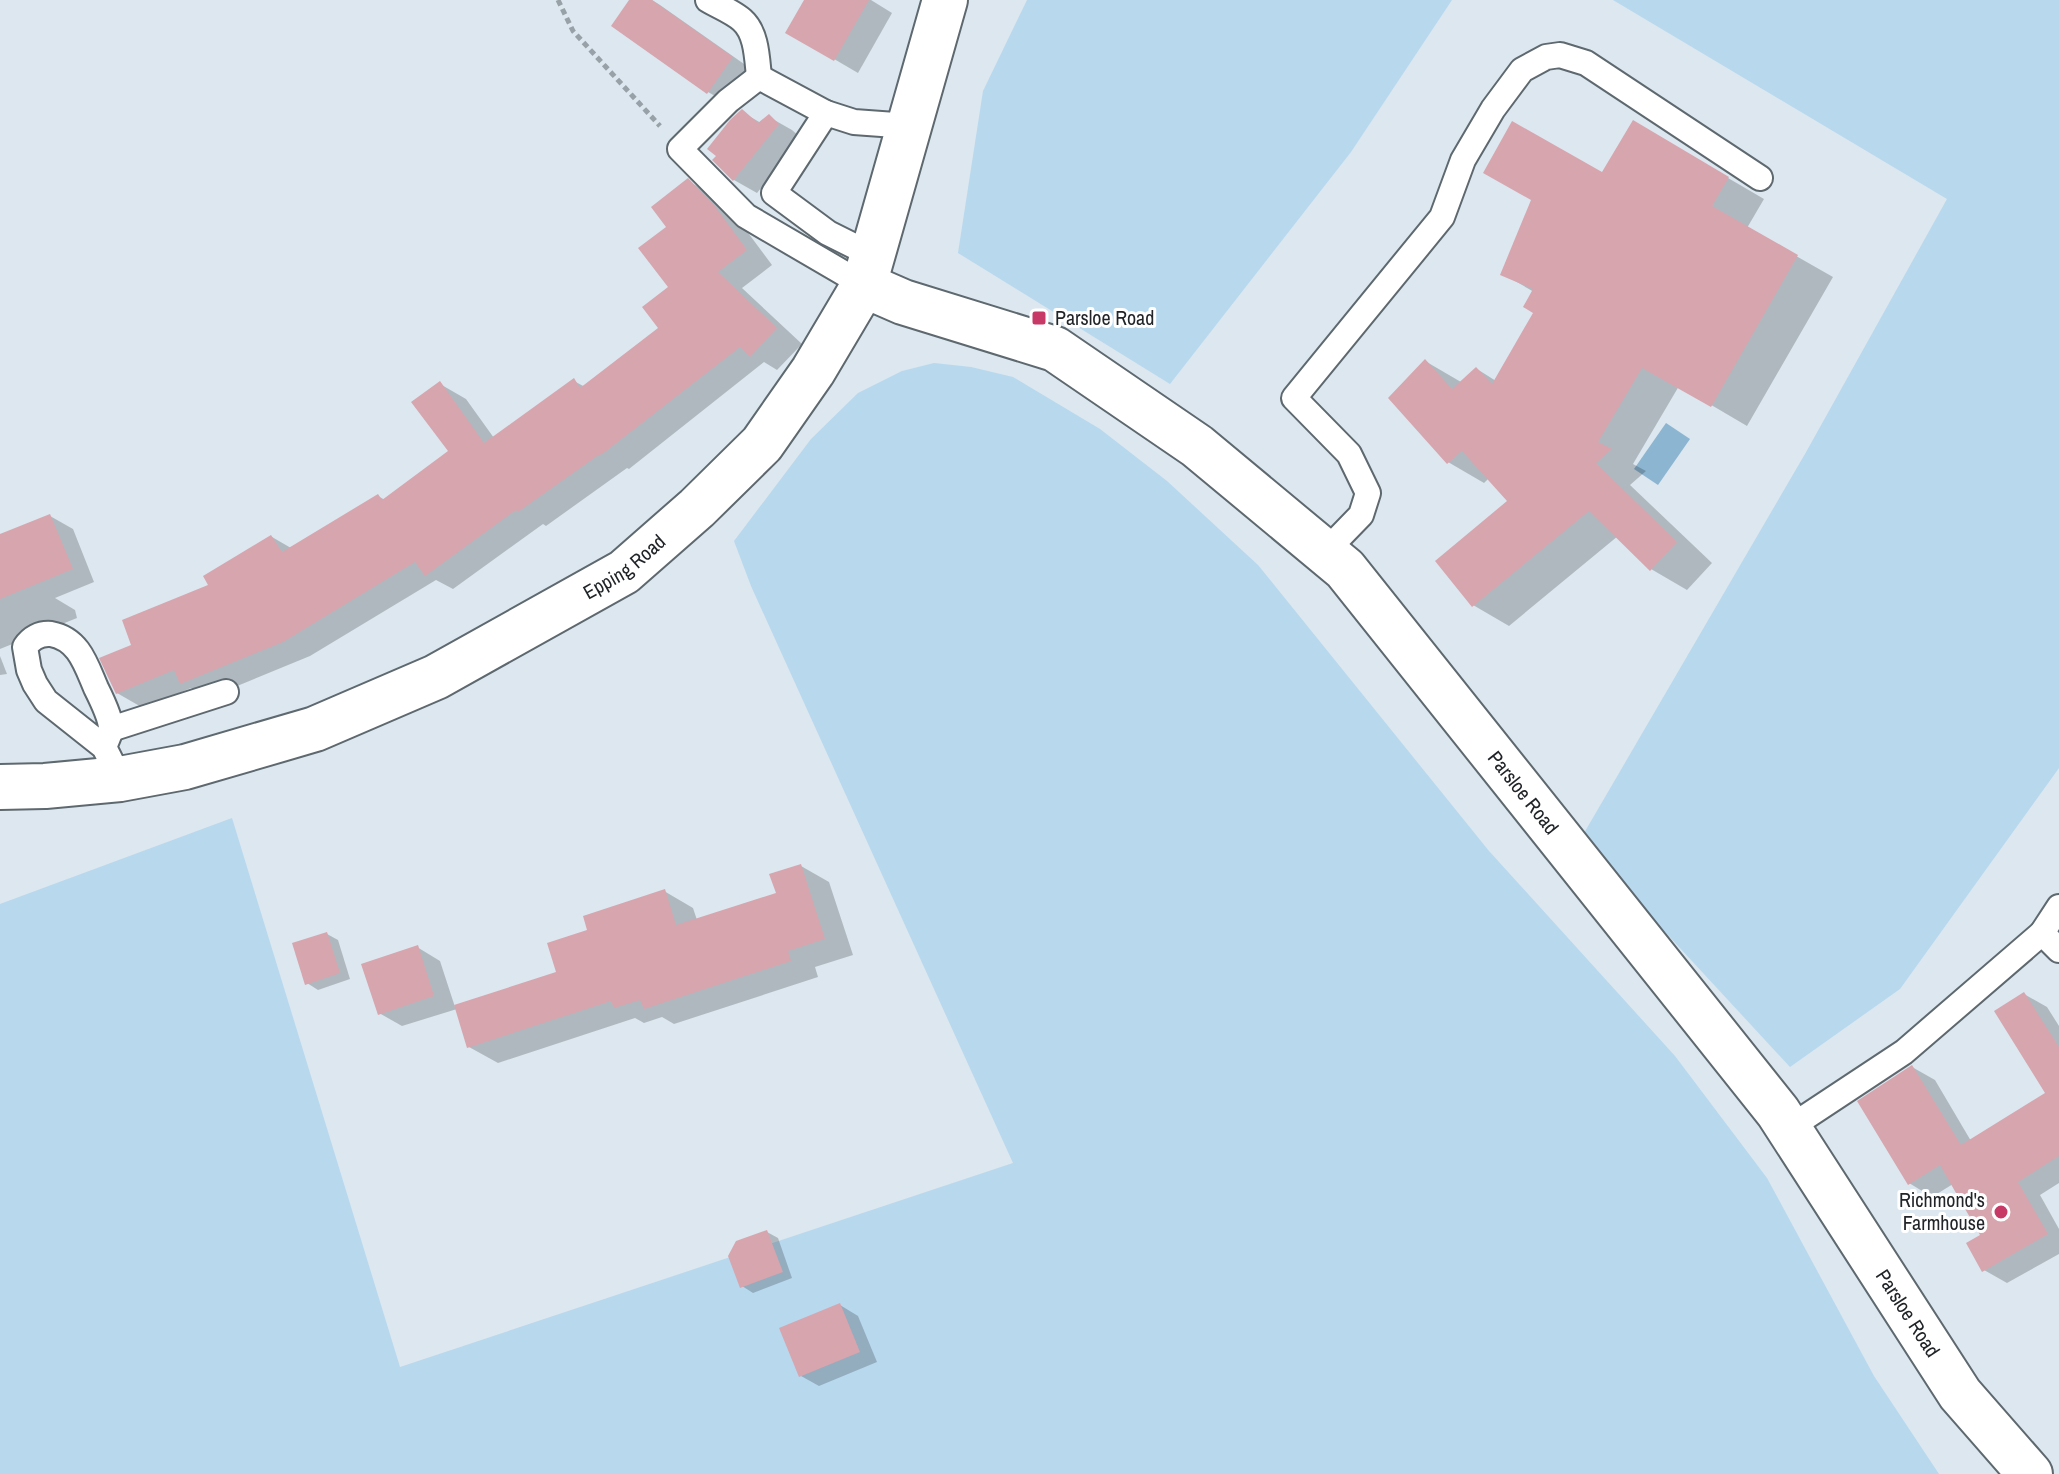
<svg xmlns="http://www.w3.org/2000/svg" width="2059" height="1474" viewBox="0 0 2059 1474" font-family="'Archivo Narrow',sans-serif">
  <style>
    .green { fill: #b8d8ee }
    .water { fill: #8cb5d1 }
    .shadow { fill: #0003 }
    .building { fill: #d7a5ae }
    .lines { fill: none; stroke-linecap: round; stroke-linejoin: round }
    .service-casing { stroke: #5e686f; stroke-width: 28 }
    .minor-casing { stroke: #5e686f; stroke-width: 48 }
    .secondary-casing { stroke: #5e686f; stroke-width: 48 }
    .path { stroke: #98a1a7; stroke-width: 5; stroke-dasharray: 6 4; stroke-linecap: butt }
    .service { stroke: #fff; stroke-width: 24 }
    .minor { stroke: #fff; stroke-width: 44 }
    .secondary { stroke: #fff; stroke-width: 44 }
    .poi-dot { fill: #c73966; stroke: #fff; stroke-width: 3 }
    .labels { text-anchor: middle; stroke-width: 6; stroke-linejoin: round; paint-order: stroke }
    .poi-label { font-size: 20px; fill: #212528; stroke: #fff; text-anchor: start }
    .street-label { font-size: 20px; fill: #212528; stroke: #fff }
  </style>
  <rect width="100%" height="100%" fill="#dce7ef"/>
  <g class="green">
    <path d="M 1027,0 L 1452,0 L 1351,152 L 1170,384 L 958,253 L 983,91 Z"/>
    <path d="M 1613,0 L 2059,0 L 2059,768 L 1900,989 L 1790,1067 L 1580,840 L 1805,454 L 1947,199 Z"/>
    <path d="M 934,363 L 971,367 L 1013,377 L 1100,429 L 1167,481 L 1258,565 L 1489,851 L 1675,1056 L 1767,1178 L 1874,1376 L 1939,1474 L 0,1474 L 0,904 L 232,818 L 400,1367 L 1013,1163 L 751,586 L 734,541 L 811,439 L 858,393 L 902,371 Z"/>
  </g>
  <path class="water" d="M 1666,423 L 1690,439 L 1658,485 L 1634,469 Z"/>
  <g class="shadow">
    <path d="M 632,0 L 652,0 L 660,5 L 754,71 L 731,105 L 708,92 Z"/>
    <path d="M 807,0 L 871,0 L 892,13 L 858,73 L 788,32 Z"/>
    <path d="M 742,112 L 761,123 L 769,117 L 792,130 L 801,138 L 757,193 L 734,180 L 715,160 Z"/>
    <path d="M 1634,123 L 1764,199 L 1747,228 L 1833,277 L 1747,426 L 1679,386 L 1633,464 L 1646,471 L 1630,485 L 1712,563 L 1687,590 L 1651,569 L 1618,536 L 1509,626 L 1473,605 L 1509,501 L 1489,478 L 1484,483 L 1448,462 L 1425,361 L 1461,382 L 1477,369 L 1496,381 L 1536,312 L 1534,292 L 1503,274 L 1603,175 Z"/>
    <path d="M 688,181 L 714,196 L 740,222 L 772,265 L 742,288 L 802,344 L 777,370 L 764,362 L 629,469 L 627,468 L 546,526 L 543,524 L 453,589 L 436,580 L 310,656 L 208,698 L 191,688 L 143,708 L 117,693 L 134,646 L 272,537 L 291,548 L 378,496 L 385,500 L 450,452 L 440,384 L 466,399 L 494,438 L 574,381 L 585,387 L 661,328 L 670,287 L 668,227 Z"/>
    <path d="M 50,516 L 73,529 L 94,582 L 55,598 L 75,610 L 77,618 L 0,649 L 0,536 Z"/>
    <path d="M 0,656 L 7,674 L 0,675 Z"/>
    <path d="M 801,866 L 829,882 L 853,955 L 815,967 L 818,977 L 674,1024 L 662,1017 L 644,1023 L 635,1018 L 498,1063 L 469,1047 L 457,1009 L 402,1026 L 379,1013 L 417,947 L 440,961 L 455,1007 L 559,973 L 590,931 L 664,891 L 693,908 L 697,920 L 779,894 Z"/>
    <path d="M 327,934 L 338,940 L 350,979 L 318,990 L 307,983 Z"/>
    <path d="M 2024,994 L 2047,1007 L 2059,1026 L 2059,1183 L 2040,1195 L 2059,1229 L 2059,1254 L 2007,1283 L 1984,1270 L 1983,1235 L 1953,1184 L 1932,1197 L 1909,1183 L 1912,1067 L 1935,1080 L 1971,1141 L 2047,1093 Z"/>
    <path d="M 767,1232 L 778,1238 L 792,1278 L 753,1293 L 742,1286 Z"/>
    <path d="M 840,1305 L 858,1316 L 877,1362 L 819,1386 L 801,1376 Z"/>
  </g>
  <g class="building">
    <path d="M 629,0 L 652,0 L 733,57 L 707,94 L 611,26 Z"/>
    <path d="M 804,0 L 869,0 L 834,61 L 785,33 Z"/>
    <path d="M 742,109 L 758,123 L 769,114 L 779,124 L 733,181 L 712,160 L 716,156 L 707,149 L 730,120 Z"/>
    <path d="M 1633,120 L 1729,177 L 1712,206 L 1798,255 L 1711,407 L 1642,368 L 1598,442 L 1612,449 L 1596,463 L 1677,542 L 1650,571 L 1589,511 L 1472,607 L 1435,561 L 1507,501 L 1462,451 L 1447,464 L 1388,398 L 1425,359 L 1452,389 L 1476,367 L 1492,384 L 1533,313 L 1523,307 L 1533,289 L 1500,275 L 1531,200 L 1483,173 L 1512,121 L 1602,172 Z"/>
    <path d="M 688,178 L 714,205 L 747,250 L 718,272 L 777,328 L 750,357 L 740,347 L 601,455 L 600,454 L 518,512 L 516,510 L 425,576 L 415,562 L 283,642 L 180,684 L 174,670 L 116,694 L 99,658 L 131,645 L 122,620 L 208,585 L 203,576 L 271,535 L 282,552 L 378,494 L 382,500 L 448,451 L 411,402 L 440,381 L 484,443 L 574,378 L 580,388 L 658,328 L 642,307 L 668,287 L 638,248 L 666,227 L 651,207 Z"/>
    <path d="M 50,514 L 73,569 L 0,599 L 0,534 Z"/>
    <path d="M 801,864 L 825,939 L 788,951 L 791,961 L 644,1009 L 640,1000 L 614,1008 L 611,1001 L 467,1048 L 454,1005 L 556,972 L 547,943 L 587,930 L 583,916 L 665,889 L 676,925 L 776,893 L 769,874 Z"/>
    <path d="M 327,932 L 340,973 L 305,985 L 292,943 Z"/>
    <path d="M 418,945 L 434,996 L 378,1015 L 361,964 Z"/>
    <path d="M 2024,992 L 2059,1047 L 2059,1156 L 2018,1182 L 2048,1234 L 1982,1272 L 1966,1243 L 1980,1235 L 1940,1165 L 1908,1185 L 1857,1101 L 1912,1065 L 1961,1145 L 2045,1093 L 1994,1011 Z"/>
    <path d="M 767,1230 L 783,1272 L 740,1288 L 728,1256 L 736,1241 Z"/>
    <path d="M 840,1303 L 860,1352 L 799,1377 L 779,1328 Z"/>
  </g>
  <g class="lines">
    <g class="service-casing">
      <g id="service">
        <path d="M 708,0 C 718,6 733,12 742,20 C 757,33 757,59 759,77"/>
        <path d="M 826,113 L 774,193 L 828,233 L 872,255"/>
        <path d="M 864,285 L 746,216 L 680,149 L 728,101 L 759,77 L 826,113 L 854,122 L 909,126"/>
        <path d="M 1325,552 L 1361,515 L 1368,493 L 1349,454 L 1294,398 L 1442,217 L 1463,160 L 1493,109 L 1522,70 L 1546,57 L 1560,55 L 1586,63 L 1760,178"/>
        <path d="M 111,729 L 226,692"/>
        <path d="M 104,747 C 106,742 110,734 111,729 C 111,718 101,698 96,688 C 86,665 79,639 51,634 C 40,633 31,638 25,647 L 29,670 L 35,684 L 46,701 L 104,747 L 120,779"/>
        <path d="M 2042,933 L 2059,950"/>
        <path d="M 1789,1128 L 1904,1052 L 2042,933 L 2059,907"/>
      </g>
    </g>
    <g class="minor-casing">
      <g id="minor">
        <path id="s1" d="M 864,285 L 903,302 L 1055,349 L 1197,446 L 1345,569 L 1778,1112 L 1960,1394 L 2030,1474"/>
      </g>
    </g>
    <g class="secondary-casing">
      <g id="secondary">
        <path id="s2" d="M 0,787 L 45,786 L 120,779 L 185,767 L 315,729 L 436,677 L 624,572 L 697,508 L 762,444 L 813,371 L 864,285 L 945,0"/>
      </g>
    </g>
    <path class="path" d="M 558,0 L 573,31 L 660,126"/>
    <use href="#service" class="service"/>
    <use href="#minor" class="minor"/>
    <use href="#secondary" class="secondary"/>
  </g>
  <g class="poi-dot">
    <rect x="1031" y="310" width="16" height="16" rx="4"/>
    <circle cx="2001" cy="1212" r="8"/>
  </g>
  <g class="labels">
    <g class="poi-label">
      <text x="1055" y="325">Parsloe Road</text>
      <text x="1985" y="1207" text-anchor="end">Richmond's<tspan x="1985" dy="23">Farmhouse</tspan></text>
    </g>
    <g class="street-label">
      <text dy="7" stroke="none"><textPath href="#s2" startOffset="672">Epping Road</textPath></text>
      <text dy="7" stroke="none"><textPath href="#s1" startOffset="852">Parsloe Road</textPath></text>
      <text dy="7" stroke="none"><textPath href="#s1" startOffset="1500">Parsloe Road</textPath></text>
    </g>
  </g>
</svg>
